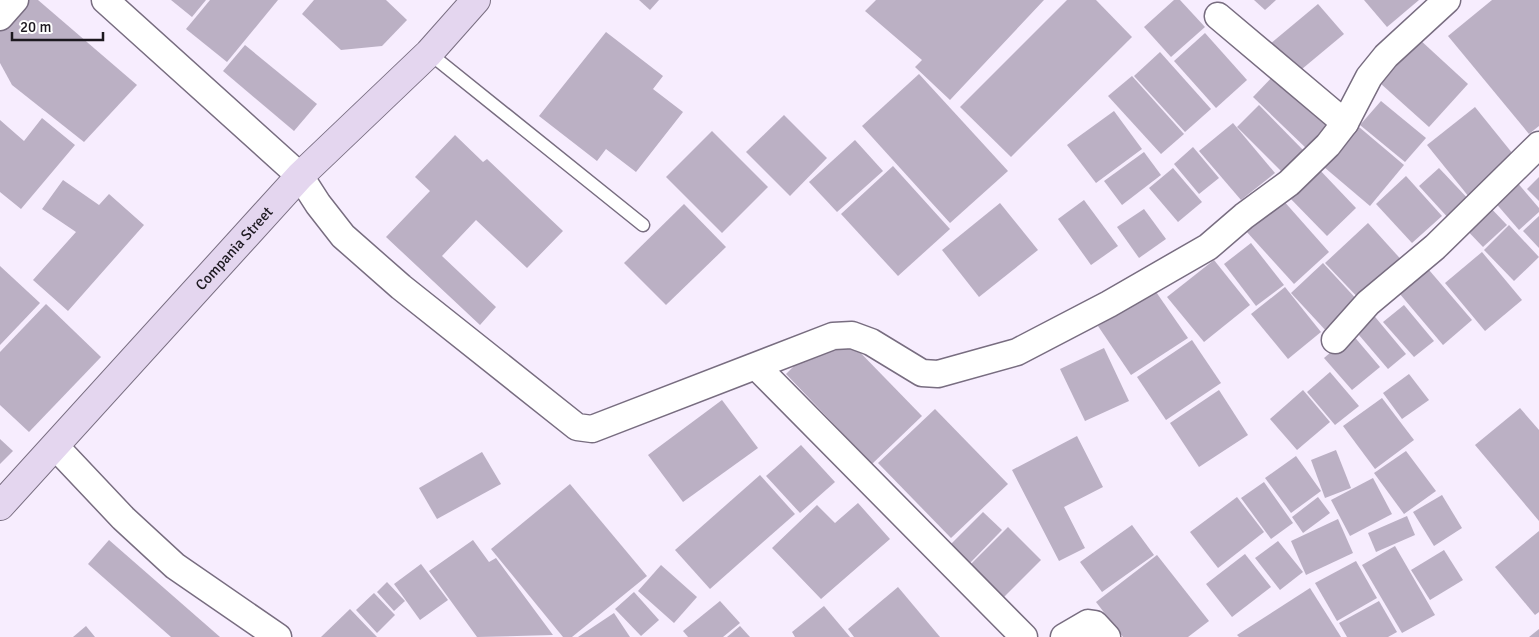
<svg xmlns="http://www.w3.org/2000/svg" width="1539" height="637" viewBox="0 0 1539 637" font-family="Signika,sans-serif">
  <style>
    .building { fill: #bbb0c4 }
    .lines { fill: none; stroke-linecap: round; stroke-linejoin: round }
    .lane-casing { stroke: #786d80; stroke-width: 15 }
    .street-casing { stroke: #786d80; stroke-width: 29 }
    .secondary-casing { stroke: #786d80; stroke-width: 30 }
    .lane { stroke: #fff; stroke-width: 12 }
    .street { stroke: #fff; stroke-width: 26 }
    .secondary { stroke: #e4d6ef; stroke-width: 28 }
    .labels { text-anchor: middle; stroke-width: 4.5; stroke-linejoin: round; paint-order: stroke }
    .street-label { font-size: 15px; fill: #1c181f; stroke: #fff }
  </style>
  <rect width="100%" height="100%" fill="#f7edfe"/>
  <g class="building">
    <path d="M 26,0 L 38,0 L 137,85 L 84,142 L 12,85 L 0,63 L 0,27 Z"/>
    <path d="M 171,0 L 206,0 L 192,17 Z"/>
    <path d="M 210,0 L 278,0 L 227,62 L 186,29 Z"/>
    <path d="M 314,0 L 386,0 L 407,20 L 382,46 L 341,50 L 302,14 Z"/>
    <path d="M 639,0 L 659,0 L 650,10 Z"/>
    <path d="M 876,0 L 1044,0 L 950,100 L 915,67 L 922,60 L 865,11 Z"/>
    <path d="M 1067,0 L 1096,0 L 1132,37 L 1011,157 L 960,107 Z"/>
    <path d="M 1174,0 L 1180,0 L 1205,27 L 1171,57 L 1144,27 Z"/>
    <path d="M 1254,0 L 1276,0 L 1265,10 Z"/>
    <path d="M 1364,0 L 1419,0 L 1387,27 Z"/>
    <path d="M 1492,0 L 1539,0 L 1539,126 L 1529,134 L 1448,36 Z"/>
    <path d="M 1318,4 L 1344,34 L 1296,74 L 1270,44 Z"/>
    <path d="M 606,32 L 663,76 L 653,89 L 683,112 L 636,172 L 606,149 L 597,161 L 539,116 Z"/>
    <path d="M 1205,33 L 1247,80 L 1216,108 L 1174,61 Z"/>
    <path d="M 1419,39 L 1468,84 L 1429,127 L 1380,83 Z"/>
    <path d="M 245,45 L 317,104 L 294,131 L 223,71 Z"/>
    <path d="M 1160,52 L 1211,109 L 1185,132 L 1134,76 Z"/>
    <path d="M 1276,73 L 1332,126 L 1308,150 L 1253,97 Z"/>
    <path d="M 919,74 L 1008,171 L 950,223 L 862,126 Z"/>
    <path d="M 1132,76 L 1184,134 L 1161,154 L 1108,96 Z"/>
    <path d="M 1381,101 L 1426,138 L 1405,162 L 1360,125 Z"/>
    <path d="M 1259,105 L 1304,151 L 1282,172 L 1237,127 Z"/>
    <path d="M 1475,107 L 1517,159 L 1469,197 L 1427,145 Z"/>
    <path d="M 1114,111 L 1142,149 L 1096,183 L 1067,145 Z"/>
    <path d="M 784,115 L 827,158 L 790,196 L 746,152 Z"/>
    <path d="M 42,118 L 75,145 L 21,209 L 0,192 L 0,120 L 24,141 Z"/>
    <path d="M 1233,123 L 1275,173 L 1241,200 L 1199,151 Z"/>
    <path d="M 1359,127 L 1404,165 L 1370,206 L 1324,167 Z"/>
    <path d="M 712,131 L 768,187 L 722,233 L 666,177 Z"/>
    <path d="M 455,135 L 483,162 L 487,159 L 563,231 L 527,268 L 476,220 L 442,256 L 496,307 L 480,325 L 386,237 L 430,191 L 415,177 Z"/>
    <path d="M 855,140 L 883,171 L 837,212 L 809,182 Z"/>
    <path d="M 1193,147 L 1219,178 L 1199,194 L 1174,164 Z"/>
    <path d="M 1144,152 L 1161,175 L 1122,205 L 1104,181 Z"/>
    <path d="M 893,166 L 950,229 L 898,276 L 841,214 Z"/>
    <path d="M 1316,166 L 1356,208 L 1327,236 L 1286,194 Z"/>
    <path d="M 1173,168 L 1202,202 L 1178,222 L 1149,188 Z"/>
    <path d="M 1439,168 L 1472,203 L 1451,221 L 1419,186 Z"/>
    <path d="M 1406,176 L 1442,216 L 1412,243 L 1376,204 Z"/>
    <path d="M 1539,177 L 1539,201 L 1527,189 Z"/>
    <path d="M 63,180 L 99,205 L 109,194 L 144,225 L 68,311 L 33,280 L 76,232 L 42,209 Z"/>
    <path d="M 1516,181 L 1539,208 L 1539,212 L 1519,230 L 1493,200 Z"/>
    <path d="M 1282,199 L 1329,252 L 1294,284 L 1246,231 Z"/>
    <path d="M 1084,200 L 1118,246 L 1091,265 L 1058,219 Z"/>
    <path d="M 1485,202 L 1507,225 L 1483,247 L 1461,224 Z"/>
    <path d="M 1000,203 L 1038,250 L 979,297 L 942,250 Z"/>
    <path d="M 684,204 L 726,247 L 666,305 L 624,263 Z"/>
    <path d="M 1144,209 L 1166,239 L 1139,258 L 1117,227 Z"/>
    <path d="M 1539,216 L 1539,248 L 1523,231 Z"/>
    <path d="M 1368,223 L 1406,265 L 1364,304 L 1325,263 Z"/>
    <path d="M 1509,225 L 1539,257 L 1514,281 L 1484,250 Z"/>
    <path d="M 1251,243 L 1284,285 L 1256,306 L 1224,264 Z"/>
    <path d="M 1482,252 L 1522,300 L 1485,331 L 1445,283 Z"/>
    <path d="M 1214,260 L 1250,305 L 1204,342 L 1167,297 Z"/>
    <path d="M 1323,263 L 1360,303 L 1328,333 L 1291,293 Z"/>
    <path d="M 1423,263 L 1472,320 L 1443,345 L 1394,287 Z"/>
    <path d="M 0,266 L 40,303 L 0,345 Z"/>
    <path d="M 1285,287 L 1321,332 L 1288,359 L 1251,314 Z"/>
    <path d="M 1154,289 L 1188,338 L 1131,375 L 1098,326 Z"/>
    <path d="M 46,304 L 101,357 L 29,432 L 0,405 L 0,352 Z"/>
    <path d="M 1404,305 L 1434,341 L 1414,357 L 1383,322 Z"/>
    <path d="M 1371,312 L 1406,354 L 1388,369 L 1353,328 Z"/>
    <path d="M 1352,334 L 1380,367 L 1352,390 L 1324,358 Z"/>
    <path d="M 1192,340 L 1221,383 L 1166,420 L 1137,377 Z"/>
    <path d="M 849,341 L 922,416 L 872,464 L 786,374 L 803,357 Z"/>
    <path d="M 1104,348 L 1129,401 L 1085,421 L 1060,369 Z"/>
    <path d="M 1330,372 L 1359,406 L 1335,425 L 1307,392 Z"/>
    <path d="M 1409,374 L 1429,400 L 1402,419 L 1383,393 Z"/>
    <path d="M 1219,390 L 1248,435 L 1199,467 L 1170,423 Z"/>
    <path d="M 1303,390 L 1330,422 L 1297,450 L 1270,419 Z"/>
    <path d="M 1382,398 L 1414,440 L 1375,469 L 1343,426 Z"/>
    <path d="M 722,400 L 758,448 L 683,502 L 648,455 Z"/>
    <path d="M 1520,408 L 1539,430 L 1539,521 L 1475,445 Z"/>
    <path d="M 935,409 L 1008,484 L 951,538 L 878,463 Z"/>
    <path d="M 1077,436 L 1103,487 L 1064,507 L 1085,548 L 1059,561 L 1012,470 Z"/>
    <path d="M 0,439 L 13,451 L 0,464 Z"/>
    <path d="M 801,445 L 835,482 L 800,513 L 766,476 Z"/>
    <path d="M 1336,450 L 1351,488 L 1325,498 L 1311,460 Z"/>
    <path d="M 1406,451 L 1436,491 L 1404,514 L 1374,473 Z"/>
    <path d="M 482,452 L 501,484 L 437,519 L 419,488 Z"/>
    <path d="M 1296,456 L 1321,491 L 1291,513 L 1265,478 Z"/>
    <path d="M 760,475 L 795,514 L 710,589 L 675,550 Z"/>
    <path d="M 1373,478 L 1392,514 L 1350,536 L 1331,500 Z"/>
    <path d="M 1264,482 L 1293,523 L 1271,539 L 1241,498 Z"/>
    <path d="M 570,484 L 647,576 L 572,637 L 563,637 L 491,549 Z"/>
    <path d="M 1442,495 L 1462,528 L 1434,546 L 1413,512 Z"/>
    <path d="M 1237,497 L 1264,532 L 1218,568 L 1190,532 Z"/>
    <path d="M 1318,497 L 1330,513 L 1303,533 L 1292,517 Z"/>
    <path d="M 858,503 L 890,539 L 821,599 L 772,548 L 817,505 L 835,523 Z"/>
    <path d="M 983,512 L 1002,530 L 970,563 L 951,544 Z"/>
    <path d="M 1407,516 L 1415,535 L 1376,552 L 1368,533 Z"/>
    <path d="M 1338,519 L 1353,553 L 1306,575 L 1291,541 Z"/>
    <path d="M 1132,525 L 1154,555 L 1102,592 L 1080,562 Z"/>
    <path d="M 1008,527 L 1041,560 L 1004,597 L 971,564 Z"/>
    <path d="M 1539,531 L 1539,612 L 1535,615 L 1495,567 Z"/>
    <path d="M 109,540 L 220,637 L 171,637 L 88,564 Z"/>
    <path d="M 473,540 L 489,562 L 496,558 L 553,635 L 477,637 L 429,571 Z"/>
    <path d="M 1278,541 L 1303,572 L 1280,590 L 1255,558 Z"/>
    <path d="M 1395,546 L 1435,615 L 1402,633 L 1362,565 Z"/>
    <path d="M 1444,550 L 1463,580 L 1430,600 L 1411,570 Z"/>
    <path d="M 1245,554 L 1271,587 L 1232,617 L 1206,584 Z"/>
    <path d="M 1157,555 L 1209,621 L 1188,637 L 1123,637 L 1096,602 Z"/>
    <path d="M 1356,561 L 1377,598 L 1337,621 L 1315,583 Z"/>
    <path d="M 421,564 L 448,600 L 420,620 L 394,584 Z"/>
    <path d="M 661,565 L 697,597 L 674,623 L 638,591 Z"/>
    <path d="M 387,582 L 405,601 L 394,611 L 377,592 Z"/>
    <path d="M 898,587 L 940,637 L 854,637 L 848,629 Z"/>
    <path d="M 1310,588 L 1341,637 L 1239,637 L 1237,635 Z"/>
    <path d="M 634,592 L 659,620 L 641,636 L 615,609 Z"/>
    <path d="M 374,593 L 395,615 L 377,633 L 356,610 Z"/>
    <path d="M 720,601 L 740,623 L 723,637 L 688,637 L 683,631 Z"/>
    <path d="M 1379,601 L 1397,632 L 1388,637 L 1347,637 L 1339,623 Z"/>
    <path d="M 824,606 L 850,637 L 795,637 L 792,632 Z"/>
    <path d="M 350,609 L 377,637 L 321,637 Z"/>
    <path d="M 614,613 L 630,637 L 578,637 Z"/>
    <path d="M 86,626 L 95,637 L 73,637 Z"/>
    <path d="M 740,626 L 750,637 L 727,637 Z"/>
    <path d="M 1539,629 L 1539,637 L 1529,637 Z"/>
  </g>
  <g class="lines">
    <g class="lane-casing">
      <path id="lane" d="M 429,53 L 643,225"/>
    </g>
    <g class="street-casing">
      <g id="street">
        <path d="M 105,0 L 300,176 L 318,204 L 343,236 L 401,287 L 577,427 L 592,429 L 833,336 L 852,335 L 871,342 L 922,373 L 938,374 L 1017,352 L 1109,304 L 1208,247 L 1244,216 L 1289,183 L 1328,145 L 1345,123 L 1369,77 L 1386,56 L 1447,0"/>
        <path d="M 1218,16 L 1345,123"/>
        <path d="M 0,17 L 15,0"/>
        <path d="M 1335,340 L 1368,303 L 1435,247 L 1539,145"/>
        <path d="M 757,367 L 1024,637"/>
        <path d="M 55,446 L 123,518 L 175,566 L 278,637"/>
        <path d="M 1064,637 L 1088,623 L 1095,624 L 1107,637"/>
      </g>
    </g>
    <g class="secondary-casing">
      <g id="secondary">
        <path id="s1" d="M 0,506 L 300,176 L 429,53 L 476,0"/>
      </g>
    </g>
    <use href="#lane" class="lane"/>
    <use href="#street" class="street"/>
    <use href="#secondary" class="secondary"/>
  </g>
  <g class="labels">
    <g class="street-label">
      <text dy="5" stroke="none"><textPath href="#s1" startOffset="348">Compania Street</textPath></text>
    </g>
  </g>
  <path d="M12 32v8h91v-8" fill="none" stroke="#1c181f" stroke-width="2.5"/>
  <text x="20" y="32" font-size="15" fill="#1c181f" stroke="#ffffff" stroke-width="4" paint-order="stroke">20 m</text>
</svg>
